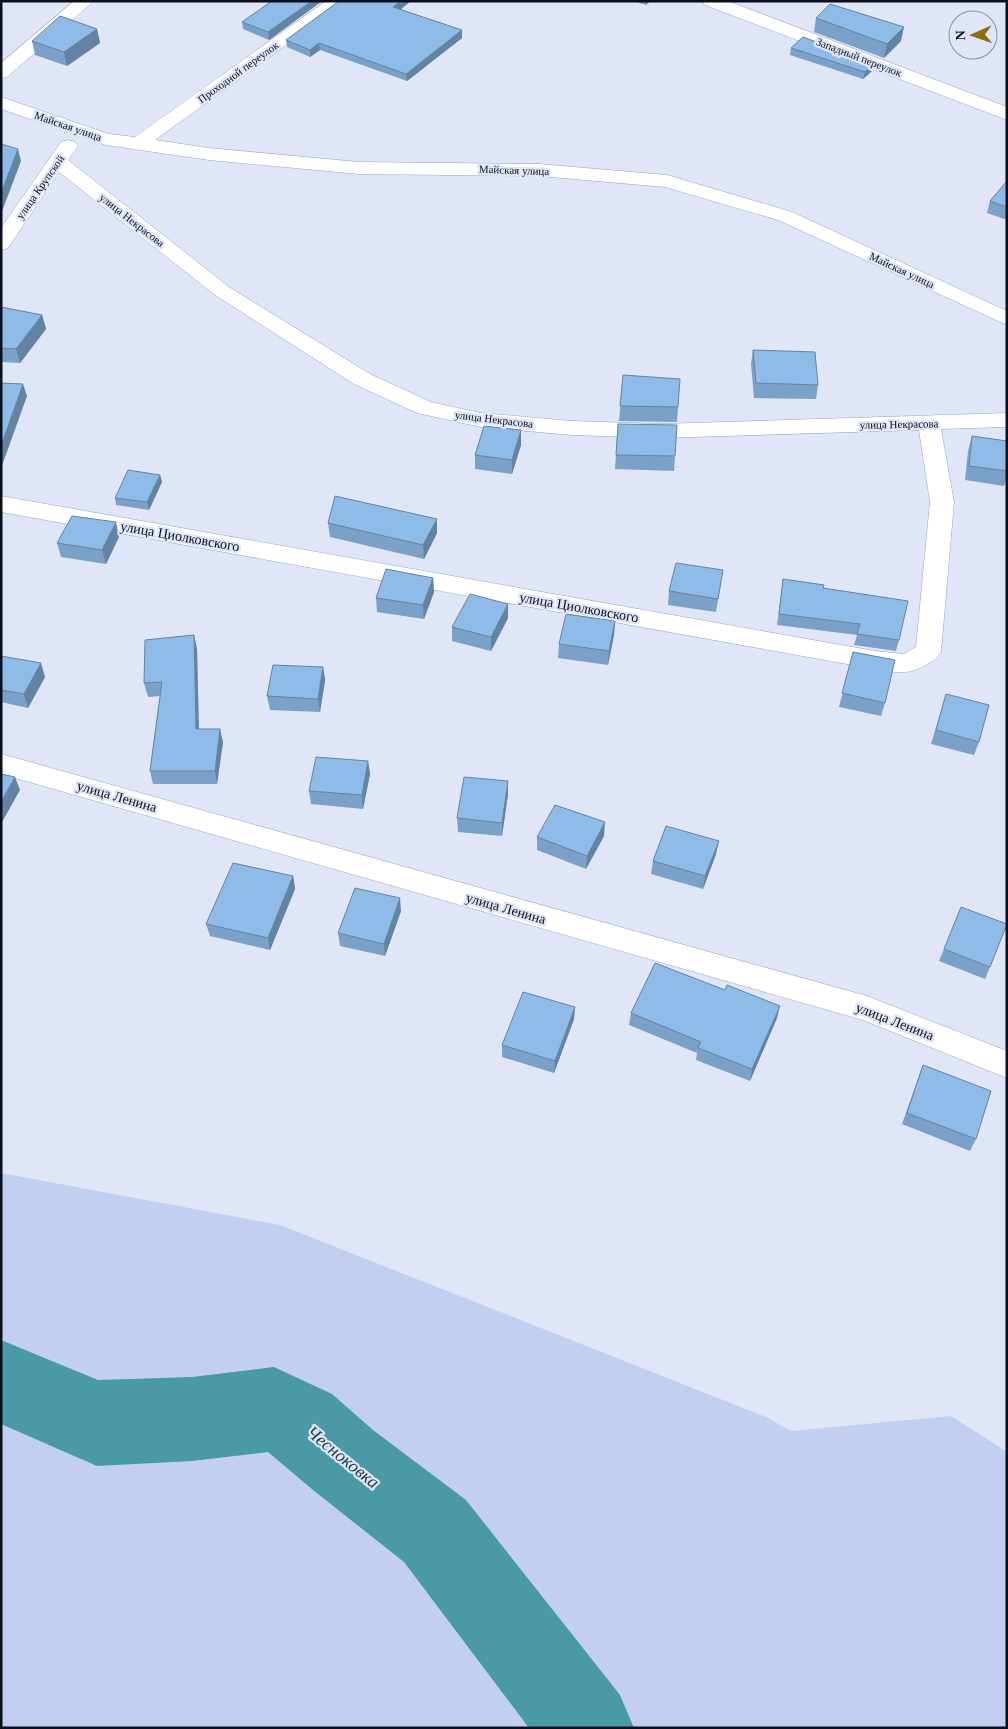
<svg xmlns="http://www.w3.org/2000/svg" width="1008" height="1729" viewBox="0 0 1008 1729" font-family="Georgia,serif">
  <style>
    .green { fill: #c3cff1 }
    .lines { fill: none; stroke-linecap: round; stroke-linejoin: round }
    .river { fill: #4a99a7; fill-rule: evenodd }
    .street-casing { stroke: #94a1ca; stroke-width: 1 }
    .street { fill: #fff; fill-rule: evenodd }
    .wall { fill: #7ba1c8 }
    .shaded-wall { fill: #6483a2 }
    .building { fill: #8fbbe8; stroke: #6483a2 }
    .labels { text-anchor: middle; stroke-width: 4.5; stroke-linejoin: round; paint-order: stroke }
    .far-street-label { font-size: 11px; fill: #0b0f1d; stroke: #e0e6f8 }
    .street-label { font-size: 14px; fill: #0b0f1d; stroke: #e0e6f8 }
    .near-water-label { font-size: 18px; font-style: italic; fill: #1a4046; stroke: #e0e6f8 }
  </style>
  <rect width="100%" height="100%" fill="#e0e6f8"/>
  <path class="green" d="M 1,1173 L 280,1225 L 766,1417 L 791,1431 L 951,1416 L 1007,1452 L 1007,1728 L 1,1728 Z"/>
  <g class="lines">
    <path class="river" d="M 1,1340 L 98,1380 L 192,1377 L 274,1367 L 332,1394 L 373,1430 L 466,1500 L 620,1695 L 634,1728 L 529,1728 L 404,1562 L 313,1490 L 268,1452 L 192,1461 L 97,1466 L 1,1424 Z"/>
    <g class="street-casing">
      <g id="street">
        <path d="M 74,1 L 94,1 L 7,77 L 1,78 L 1,63 Z"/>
        <path d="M 326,1 L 347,1 L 155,140 L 209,148 L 359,162 L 539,164 L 667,175 L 792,212 L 1007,311 L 1007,325 L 778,220 L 665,187 L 539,176 L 359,174 L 209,160 L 106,145 L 1,109 L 1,97 L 109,134 L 135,137 Z"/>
        <path d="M 702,1 L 728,1 L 1007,107 L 1007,120 L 705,5 Z"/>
        <path d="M 68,140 L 75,142 L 78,146 L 68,160 L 229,287 L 370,374 L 431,402 L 481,413 L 572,421 L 661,424 L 1007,413 L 1007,427 L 941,429 L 954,502 L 941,652 C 937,659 932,661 926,665 C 907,676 895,672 875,669 L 1,512 L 1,496 L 875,651 L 904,654 L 916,647 L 930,502 L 919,430 L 661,438 L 572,435 L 481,427 L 417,413 L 354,384 L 215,295 L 59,172 L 8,248 L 1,250 L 1,228 L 61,142 Z"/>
        <path d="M 1,754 L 867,996 L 1007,1051 L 1007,1078 L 863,1020 L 1,774 Z"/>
      </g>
    </g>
    <use href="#street" class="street"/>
  </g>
  <g class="wall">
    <path d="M 272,1 L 322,1 L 269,40 L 243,29 L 242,22 Z"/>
    <path d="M 633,1 L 650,1 L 646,5 Z"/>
    <path d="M 400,10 L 462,30 L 462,38 L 407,81 L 320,50 L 310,57 L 287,47 L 286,40 Z"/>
    <path d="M 816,18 L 901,41 L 884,58 L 814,32 Z"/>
    <path d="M 97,29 L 100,43 L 67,66 L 35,55 L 32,41 Z"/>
    <path d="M 791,48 L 873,63 L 872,71 L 863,79 L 790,55 Z"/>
    <path d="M 1007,181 L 1007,220 L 987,213 L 990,201 Z"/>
    <path d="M 1,307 L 42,315 L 46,329 L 20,363 L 1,362 Z"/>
    <path d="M 753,350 L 818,385 L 816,399 L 754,398 L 751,364 Z"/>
    <path d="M 623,375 L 678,407 L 677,422 L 619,421 Z"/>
    <path d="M 618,424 L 675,456 L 674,471 L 615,469 Z"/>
    <path d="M 521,430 L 521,445 L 512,474 L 475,469 L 475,455 Z"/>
    <path d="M 972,436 L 1007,441 L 1007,478 L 1004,486 L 965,480 L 968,451 Z"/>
    <path d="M 160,475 L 162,482 L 149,510 L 116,505 L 115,498 Z"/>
    <path d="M 328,523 L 437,533 L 424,559 L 330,537 Z"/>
    <path d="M 119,537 L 106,564 L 61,557 L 57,543 Z"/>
    <path d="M 723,570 L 716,612 L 668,605 L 669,591 Z"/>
    <path d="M 433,578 L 434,592 L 424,619 L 377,612 L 376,598 Z"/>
    <path d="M 783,579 L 823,588 L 899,640 L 896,651 L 854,645 L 857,635 L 777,625 Z"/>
    <path d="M 508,618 L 491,651 L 452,641 L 452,627 Z"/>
    <path d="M 615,621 L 614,635 L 608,665 L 558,658 L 559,644 Z"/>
    <path d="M 194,635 L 197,649 L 199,729 L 223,742 L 217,784 L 153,784 L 150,771 L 160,696 L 148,697 L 144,683 Z"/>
    <path d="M 853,652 L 885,703 L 881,716 L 839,707 Z"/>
    <path d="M 1,656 L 45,677 L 28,708 L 1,702 Z"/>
    <path d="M 323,667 L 325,680 L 320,712 L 270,710 L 267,696 Z"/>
    <path d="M 946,694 L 979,742 L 974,755 L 931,744 Z"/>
    <path d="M 368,761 L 370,774 L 363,809 L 311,804 L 309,791 Z"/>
    <path d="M 508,781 L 508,794 L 502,836 L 458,832 L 457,818 Z"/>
    <path d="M 604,836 L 586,869 L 537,850 L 537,837 Z"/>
    <path d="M 716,854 L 703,889 L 651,874 L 653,861 Z"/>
    <path d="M 293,876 L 295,889 L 270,950 L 210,936 L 206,924 Z"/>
    <path d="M 401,911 L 385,956 L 340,946 L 338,933 Z"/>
    <path d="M 944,949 L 990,967 L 985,979 L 939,961 Z"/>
    <path d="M 575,1007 L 574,1019 L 554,1073 L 502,1057 L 502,1045 Z"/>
    <path d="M 631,1013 L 777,1018 L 750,1081 L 696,1060 L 697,1053 L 629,1025 Z"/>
    <path d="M 923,1065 L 976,1139 L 970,1151 L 902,1124 Z"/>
  </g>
  <g class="shaded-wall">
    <path d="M 312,1 L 322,1 L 269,40 L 268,32 Z"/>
    <path d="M 401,1 L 411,1 L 394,15 L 393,7 Z"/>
    <path d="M 646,1 L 650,1 L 646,5 Z"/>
    <path d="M 904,27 L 901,41 L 884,58 L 887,44 Z"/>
    <path d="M 97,29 L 100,43 L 67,66 L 64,52 Z"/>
    <path d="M 462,30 L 462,38 L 407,81 L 406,74 Z"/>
    <path d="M 319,43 L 320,50 L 310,57 L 310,50 Z"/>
    <path d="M 873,63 L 872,71 L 863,79 L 865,72 Z"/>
    <path d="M 18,149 L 21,161 L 1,214 L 1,193 Z"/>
    <path d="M 42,315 L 46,329 L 20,363 L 16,349 Z"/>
    <path d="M 23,384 L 27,396 L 4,460 L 1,468 L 1,446 Z"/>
    <path d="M 521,430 L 521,445 L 512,474 L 512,460 Z"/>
    <path d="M 160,475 L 162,482 L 149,510 L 147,502 Z"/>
    <path d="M 437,519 L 437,533 L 424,559 L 423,545 Z"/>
    <path d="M 116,522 L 119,537 L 106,564 L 102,550 Z"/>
    <path d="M 433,578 L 434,592 L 424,619 L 423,605 Z"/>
    <path d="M 508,604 L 508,618 L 491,651 L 491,637 Z"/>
    <path d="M 615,621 L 614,635 L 608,665 L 609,651 Z"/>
    <path d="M 194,635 L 197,649 L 199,742 L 196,729 Z"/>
    <path d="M 41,663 L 45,677 L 28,708 L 24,694 Z"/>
    <path d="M 323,667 L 325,680 L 320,712 L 318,699 Z"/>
    <path d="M 220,729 L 223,742 L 217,784 L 215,771 Z"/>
    <path d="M 368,761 L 370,774 L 363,809 L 362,795 Z"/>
    <path d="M 15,777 L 20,790 L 1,824 L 1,802 Z"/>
    <path d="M 508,781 L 508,794 L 502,836 L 502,823 Z"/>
    <path d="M 605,822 L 604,836 L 586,869 L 587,856 Z"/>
    <path d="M 719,841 L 716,854 L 703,889 L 705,876 Z"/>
    <path d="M 293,876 L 295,889 L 270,950 L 268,938 Z"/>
    <path d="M 400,898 L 401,911 L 385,956 L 384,944 Z"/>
    <path d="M 780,1006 L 777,1018 L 750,1081 L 752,1069 Z"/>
    <path d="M 575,1007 L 574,1019 L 554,1073 L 555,1061 Z"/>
  </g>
  <g class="building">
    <path d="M 272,1 L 312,1 L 268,32 L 242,22 Z"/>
    <path d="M 339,1 L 401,1 L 393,7 L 462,30 L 406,74 L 319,43 L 310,50 L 286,40 Z"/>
    <path d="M 830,4 L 904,27 L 887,44 L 816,18 Z"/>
    <path d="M 60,16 L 97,29 L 64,52 L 32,41 Z"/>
    <path d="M 803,37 L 873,63 L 865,72 L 791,48 Z"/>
    <path d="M 1,144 L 18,149 L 1,193 Z"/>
    <path d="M 1007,181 L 1007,207 L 990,201 Z"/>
    <path d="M 1,307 L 42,315 L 16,349 L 1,348 Z"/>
    <path d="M 753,350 L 815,352 L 818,385 L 756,383 Z"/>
    <path d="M 623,375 L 680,379 L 678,407 L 620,406 Z"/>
    <path d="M 1,383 L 23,384 L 1,446 Z"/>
    <path d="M 618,424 L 677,425 L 675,456 L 616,455 Z"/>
    <path d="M 484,426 L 521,430 L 512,460 L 475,455 Z"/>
    <path d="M 972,436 L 1007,441 L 1007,471 L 969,466 Z"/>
    <path d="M 128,470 L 160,475 L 147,502 L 115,498 Z"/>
    <path d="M 335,496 L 437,519 L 423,545 L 328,523 Z"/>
    <path d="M 72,516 L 116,522 L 102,550 L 57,543 Z"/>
    <path d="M 676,563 L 723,570 L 718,599 L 669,591 Z"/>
    <path d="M 386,569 L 433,578 L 423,605 L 376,598 Z"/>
    <path d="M 783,579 L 824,585 L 823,588 L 908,601 L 899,640 L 857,634 L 860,624 L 779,614 Z"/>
    <path d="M 470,594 L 508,604 L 491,637 L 452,627 Z"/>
    <path d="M 566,614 L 615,621 L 609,651 L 559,644 Z"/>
    <path d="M 194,635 L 196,729 L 220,729 L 215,771 L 150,771 L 162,682 L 144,683 L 145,640 Z"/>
    <path d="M 853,652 L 895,660 L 885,703 L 842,693 Z"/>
    <path d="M 1,656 L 41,663 L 24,694 L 1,690 Z"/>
    <path d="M 273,665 L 323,667 L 318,699 L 267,696 Z"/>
    <path d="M 946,694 L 989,705 L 979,742 L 936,730 Z"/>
    <path d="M 316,757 L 368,761 L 362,795 L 309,791 Z"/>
    <path d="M 1,774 L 15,777 L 1,802 Z"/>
    <path d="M 464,777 L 508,781 L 502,823 L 457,818 Z"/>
    <path d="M 555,805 L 605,822 L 587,856 L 537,837 Z"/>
    <path d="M 666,826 L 719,841 L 705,876 L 653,861 Z"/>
    <path d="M 233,863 L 293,876 L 268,938 L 206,924 Z"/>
    <path d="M 355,888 L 400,898 L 384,944 L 338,933 Z"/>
    <path d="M 961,907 L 1007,924 L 990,967 L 944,949 Z"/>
    <path d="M 655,963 L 725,990 L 727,985 L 780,1006 L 752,1069 L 698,1048 L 701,1042 L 631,1013 Z"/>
    <path d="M 523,992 L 575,1007 L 555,1061 L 502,1045 Z"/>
    <path d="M 923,1065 L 991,1091 L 976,1139 L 907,1113 Z"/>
  </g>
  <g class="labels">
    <g class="far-street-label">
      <text transform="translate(859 57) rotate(21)" y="4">Западный переулок</text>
      <text transform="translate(238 72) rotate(-36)" y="4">Проходной переулок</text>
      <text transform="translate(68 126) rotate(19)" y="4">Майская улица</text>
      <text transform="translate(514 170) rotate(2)" y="4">Майская улица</text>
      <text transform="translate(40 187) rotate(-55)" y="4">улица Крупской</text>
      <text transform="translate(132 220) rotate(38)" y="4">улица Некрасова</text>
      <text transform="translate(902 270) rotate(25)" y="4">Майская улица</text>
      <text transform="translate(494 419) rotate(7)" y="4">улица Некрасова</text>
      <text transform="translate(899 424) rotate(-1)" y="4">улица Некрасова</text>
    </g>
    <g class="street-label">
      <text transform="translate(180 536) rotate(10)" y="5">улица Циолковского</text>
      <text transform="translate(579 607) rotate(10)" y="5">улица Циолковского</text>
      <text transform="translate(117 796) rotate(16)" y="5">улица Ленина</text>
      <text transform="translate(506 908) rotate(16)" y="5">улица Ленина</text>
      <text transform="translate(895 1021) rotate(21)" y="5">улица Ленина</text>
    </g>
    <g class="near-water-label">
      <text transform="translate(343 1457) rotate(39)" y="6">Чесноковка</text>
    </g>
  </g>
  <rect width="1008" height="1729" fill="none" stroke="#0b0f1d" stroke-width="5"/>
  <g transform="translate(973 35) rotate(268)"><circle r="24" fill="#e0e6f8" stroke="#8b90a0"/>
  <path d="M0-4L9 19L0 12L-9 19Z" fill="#8a6e0f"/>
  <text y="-8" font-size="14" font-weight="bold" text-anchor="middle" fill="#0b0f1d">N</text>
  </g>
</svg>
